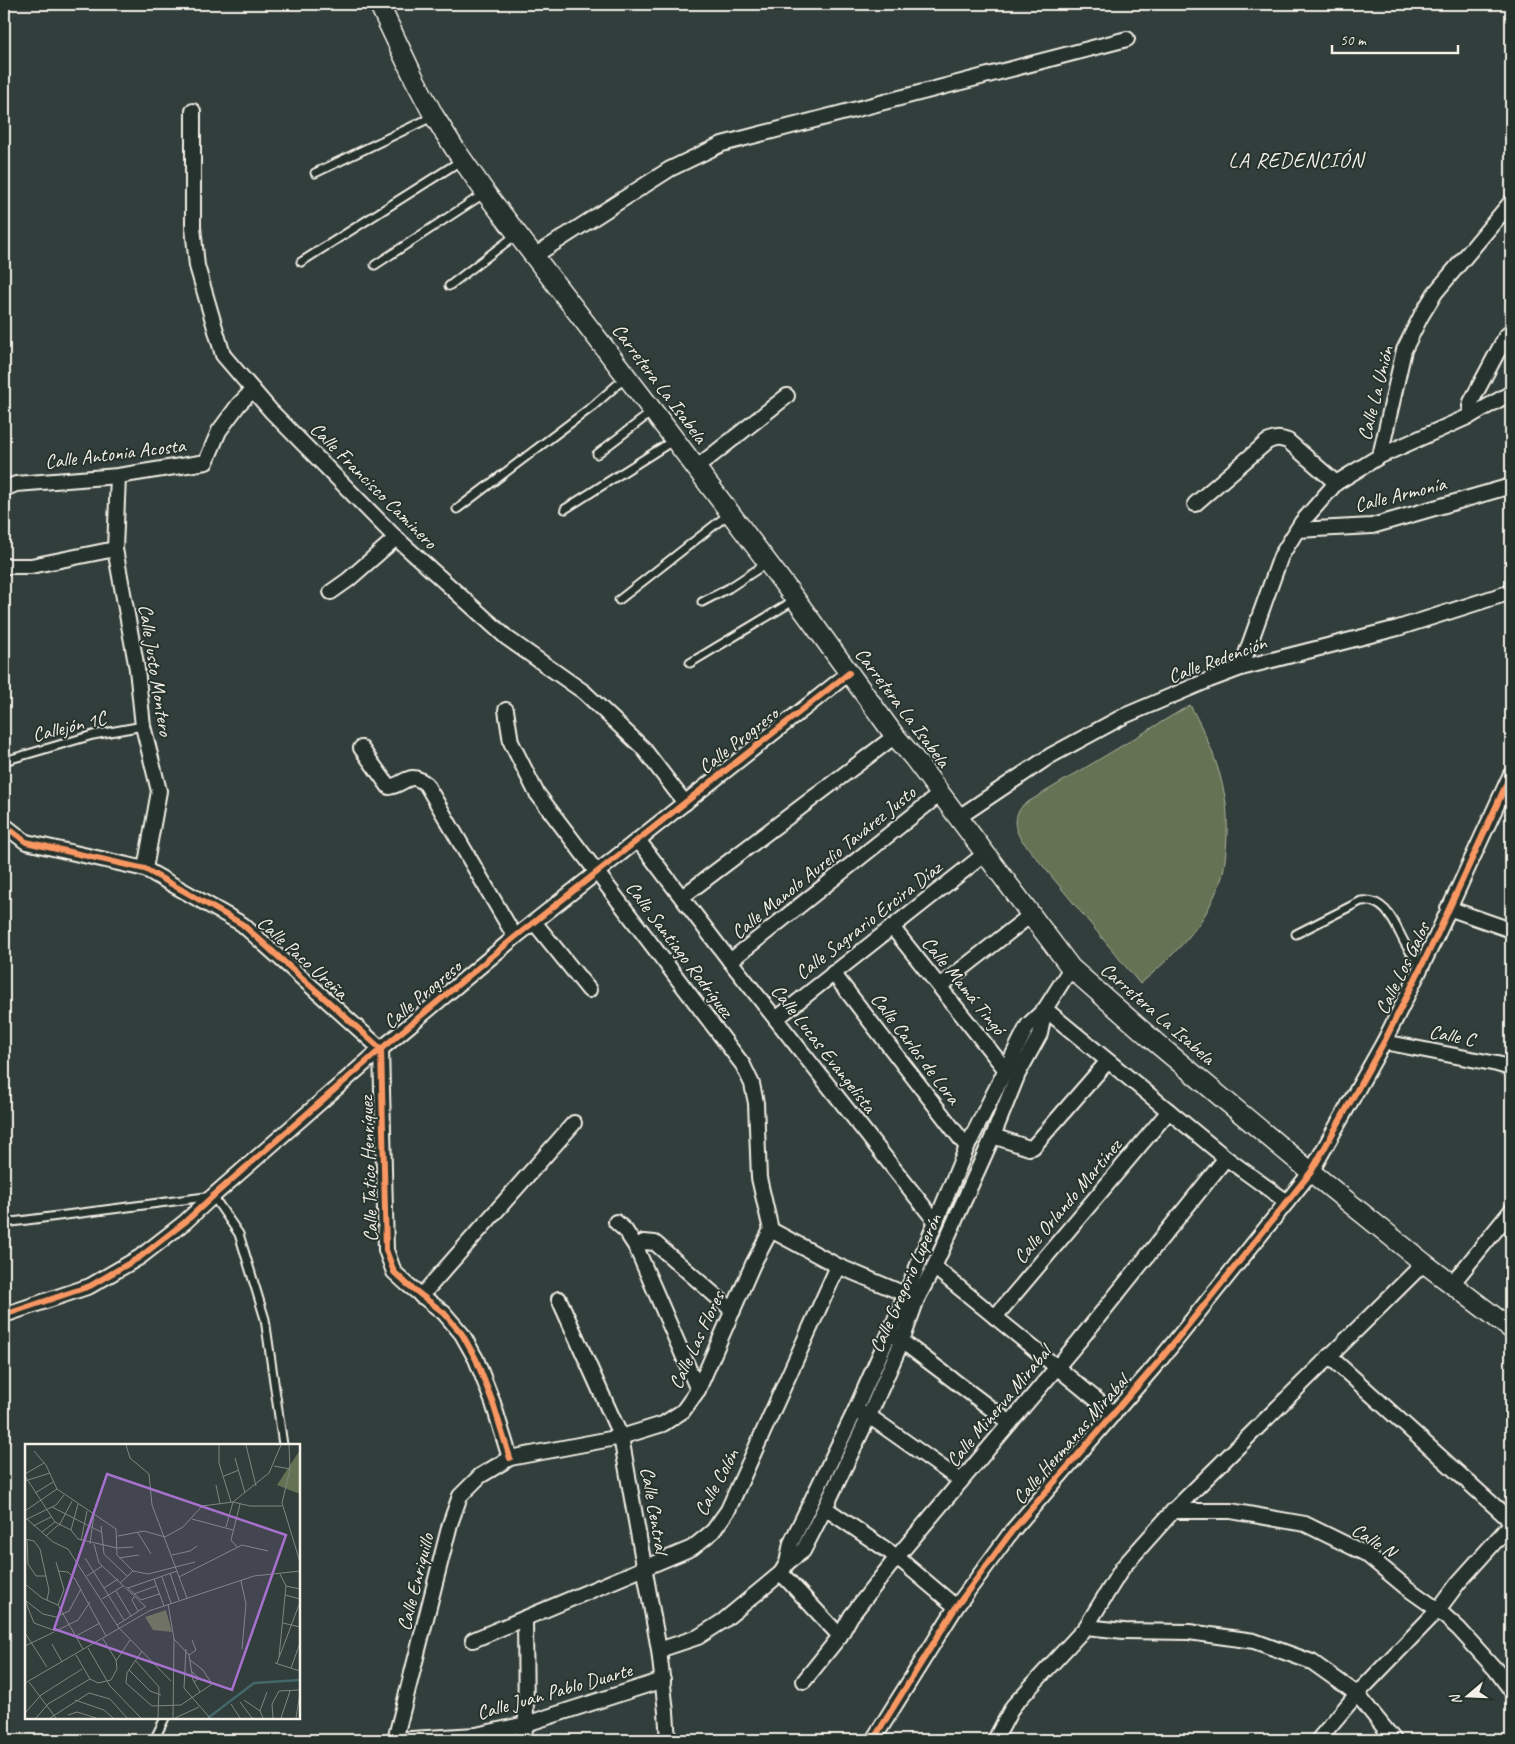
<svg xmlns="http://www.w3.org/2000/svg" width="1515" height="1744" viewBox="0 0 1515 1744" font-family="Caveat,sans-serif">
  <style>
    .grass { fill: #657253; stroke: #acb29e }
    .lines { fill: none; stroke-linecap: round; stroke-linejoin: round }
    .lane-casing { stroke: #f4f1e8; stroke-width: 11 }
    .street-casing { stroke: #f4f1e8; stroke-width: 18 }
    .secondary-casing { stroke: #f4f1e8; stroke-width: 22 }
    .lane { stroke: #26332d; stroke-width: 7 }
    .street { stroke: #26332d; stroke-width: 14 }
    .secondary { stroke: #26332d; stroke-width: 19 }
    .cycleway-casing { stroke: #26332d; stroke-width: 9 }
    .cycleway { stroke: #f99763; stroke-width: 6 }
    .labels { text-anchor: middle; stroke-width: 4; stroke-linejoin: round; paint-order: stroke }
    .street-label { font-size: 20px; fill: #f4f1e8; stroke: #26332d }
    .neighbourhood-label { font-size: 21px; letter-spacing: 1px; fill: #f4f1e8; stroke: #26332d }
    .inset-river { fill: none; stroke: #44676a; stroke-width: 2.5 }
    .inset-road { fill: none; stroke: #808680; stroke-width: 1 }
    .view { fill: #a571cd; fill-opacity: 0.15; stroke: #a571cd; stroke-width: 2.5 }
    .inset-edge { fill: none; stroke: #f4f1e8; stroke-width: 2.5 }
  </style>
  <rect width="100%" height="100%" fill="#323e3b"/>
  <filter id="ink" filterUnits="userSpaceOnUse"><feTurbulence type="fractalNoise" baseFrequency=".02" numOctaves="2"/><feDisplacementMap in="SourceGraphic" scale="10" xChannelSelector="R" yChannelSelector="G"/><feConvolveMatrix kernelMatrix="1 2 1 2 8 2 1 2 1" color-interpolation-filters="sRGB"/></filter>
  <g filter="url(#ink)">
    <path class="grass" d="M 1190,705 C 1206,734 1219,764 1225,797 C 1229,816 1227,853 1223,873 C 1221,883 1212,901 1207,911 C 1191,939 1164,964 1140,984 L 1020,838 C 1013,823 1013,819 1023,805 Z"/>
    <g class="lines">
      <g class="lane-casing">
        <g id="lane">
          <path d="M 315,173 L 434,116"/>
          <path d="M 301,262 L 462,160"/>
          <path d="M 375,265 L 485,193"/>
          <path d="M 449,286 L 517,234"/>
          <path d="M 597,454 L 653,411"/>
          <path d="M 457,509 L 593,406 L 626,377"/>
          <path d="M 565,509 L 674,440"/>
          <path d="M 619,600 L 730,513"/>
          <path d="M 702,602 L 729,588 L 767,563"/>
          <path d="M 690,663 L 795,600"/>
          <path d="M 4,761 L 93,735 L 143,726"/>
          <path d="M 1296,934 L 1361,901 C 1388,897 1396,929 1407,947 C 1411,954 1417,960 1421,966"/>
          <path d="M 4,1223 L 213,1196 L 239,1234 L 265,1319 L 283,1445"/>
          <path d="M 154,1740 L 165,1718"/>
        </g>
      </g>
      <g class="street-casing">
        <g id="street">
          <path d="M 193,111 L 193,227 L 197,266 L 223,355 L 271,411 L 396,538 L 507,638 L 584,692 L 643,748 L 685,803"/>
          <path d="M 534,256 L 670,169 L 722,144 L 1127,39"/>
          <path d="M 1472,415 L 1470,406 L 1471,402 L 1506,336 L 1511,332"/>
          <path d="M 1380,456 L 1404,350 L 1421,316 L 1435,293 L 1511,202"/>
          <path d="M 696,468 L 787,396"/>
          <path d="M 118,476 L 115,549 L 137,669 L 143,726 L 159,791 L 145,869"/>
          <path d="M 4,489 L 16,484 L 118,476 L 206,462 L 219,431 L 239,404 L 253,390"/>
          <path d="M 1195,504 L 1267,442 C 1275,438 1279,438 1288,441 L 1336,483"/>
          <path d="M 1297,530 L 1372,526 L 1511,486"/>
          <path d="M 4,566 L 31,566 L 115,549"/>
          <path d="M 331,592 L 348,580 L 396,538"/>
          <path d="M 1241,668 L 1281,556 L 1302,522 L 1336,483 L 1380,456 L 1472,415 L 1511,393"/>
          <path d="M 506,710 L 511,742 L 536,792 L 743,1065 L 752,1084 L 756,1103 L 759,1178 L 771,1230"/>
          <path d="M 361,748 L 389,787 C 406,784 409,770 426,784 L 515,937"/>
          <path d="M 959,817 L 1050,756 L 1124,716 L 1209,680 L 1241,668 L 1398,628 L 1511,592"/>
          <path d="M 4,825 L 26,842 L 145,869 L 242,924 L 381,1049 L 386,1250 L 394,1272 L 407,1284 L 444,1313 L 462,1334 L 476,1359 L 493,1403 L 510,1458"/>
          <path d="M 638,840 L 730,961 L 936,1222"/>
          <path d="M 682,897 L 895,736"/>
          <path d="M 1448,908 L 1511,930"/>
          <path d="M 534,922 L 589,990"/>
          <path d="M 892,927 L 1005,1069"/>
          <path d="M 730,961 L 940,794"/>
          <path d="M 833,973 L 967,1147"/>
          <path d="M 940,986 L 1032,914"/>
          <path d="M 1045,1009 L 1226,1158 L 1287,1202"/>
          <path d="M 776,1019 L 986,853"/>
          <path d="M 1384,1042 L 1497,1064 L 1511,1068"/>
          <path d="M 993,1136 L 1029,1148 L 1033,1147 L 1108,1061"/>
          <path d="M 616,1222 L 625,1230 L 636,1247 L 698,1390"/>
          <path d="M 771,1230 L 838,1266 L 912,1297"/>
          <path d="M 636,1247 L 644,1242 L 655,1243 L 733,1311"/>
          <path d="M 934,1267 L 1114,1414"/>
          <path d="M 1452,1284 L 1511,1211"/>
          <path d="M 421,1296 L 574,1123"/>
          <path d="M 559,1299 L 621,1437 L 659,1650 L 666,1712 L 668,1740"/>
          <path d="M 4,1315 L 90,1286 L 140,1257 L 185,1222 L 213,1196 L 381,1049 L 515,937 L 849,673"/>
          <path d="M 995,1317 L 1169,1111"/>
          <path d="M 895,1336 L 1010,1423"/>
          <path d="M 1329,1356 L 1511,1521"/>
          <path d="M 860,1413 L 869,1416 L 961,1481"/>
          <path d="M 825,1508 L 897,1557 L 956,1607"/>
          <path d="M 1173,1511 L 1231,1511 L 1305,1524 L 1366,1554 L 1407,1588 L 1438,1610 L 1459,1629 L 1496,1670 L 1511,1690"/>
          <path d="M 787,1563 L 803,1551 L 825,1508 L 869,1416 L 902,1341 L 917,1299 L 934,1267 L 993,1136 L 1018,1074 L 1040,1034 L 1045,1009"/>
          <path d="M 781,1573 L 840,1636"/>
          <path d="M 1086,1627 L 1124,1631 L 1189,1632 L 1254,1641 L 1312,1662 L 1357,1694 L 1394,1740"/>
          <path d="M 473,1640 L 692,1548 L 713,1531 L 728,1510 L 838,1266"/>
          <path d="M 659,1650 L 698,1637 L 723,1621 L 781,1573 L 787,1563 L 791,1543 L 855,1411 L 890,1332 L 967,1147 L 1028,1025 L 1045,1009 L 1071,968"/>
          <path d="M 804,1681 L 840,1636 L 851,1616 L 897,1557 L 1079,1341 L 1226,1158"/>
          <path d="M 395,1740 L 450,1524 L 460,1496 L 480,1476 L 510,1458 L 621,1437 L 663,1424 L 683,1411 L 698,1390 L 753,1264 L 771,1230"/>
          <path d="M 395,1740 L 476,1735 L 526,1724 L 663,1680"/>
          <path d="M 523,1740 L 526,1724 L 525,1618"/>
          <path d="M 873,1740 L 956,1607 L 1012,1531 L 1160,1360 L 1311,1172 L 1384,1042 L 1437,935 L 1511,774"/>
          <path d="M 995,1740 L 1013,1706 L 1086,1627 L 1123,1567 L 1173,1511 L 1424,1263"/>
          <path d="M 1318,1740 L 1357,1694 L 1438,1610 L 1458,1583 L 1511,1524"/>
        </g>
      </g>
      <g class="secondary-casing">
        <path id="secondary" d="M 379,4 L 414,78 L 434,116 L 455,149 L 485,192 L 653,411 L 796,600 L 895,736 L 913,757 L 1071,968 L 1154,1041 L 1311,1172 L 1424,1263 L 1511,1329"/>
      </g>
      <use href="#lane" class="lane"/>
      <use href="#street" class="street"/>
      <use href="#secondary" class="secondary"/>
      <g class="cycleway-casing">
        <g id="cycleway">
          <path d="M 4,825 L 26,842 L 145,869 L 242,924 L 381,1049 L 386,1250 L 394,1272 L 407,1284 L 444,1313 L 462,1334 L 476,1359 L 493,1403 L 510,1458"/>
          <path d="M 4,1315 L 90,1286 L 140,1257 L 185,1222 L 213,1196 L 381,1049 L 515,937 L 849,673"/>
          <path d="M 873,1740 L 956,1607 L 1012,1531 L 1160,1360 L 1311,1172 L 1384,1042 L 1437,935 L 1511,774"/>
        </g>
      </g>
      <use href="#cycleway" class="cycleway"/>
    </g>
  </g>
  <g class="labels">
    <g class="street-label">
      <text transform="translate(660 383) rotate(53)" y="7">Carretera La Isabela</text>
      <text transform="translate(1375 393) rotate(-76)" y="7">Calle La Unión</text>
      <text transform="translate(115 453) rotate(-7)" y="7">Calle Antonia Acosta</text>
      <text transform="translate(374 485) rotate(45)" y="7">Calle Francisco Caminero</text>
      <text transform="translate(1400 494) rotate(-14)" y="7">Calle Armonía</text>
      <text transform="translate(1217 659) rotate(-20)" y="7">Calle Redención</text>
      <text transform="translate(156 670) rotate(81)" y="7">Calle Justo Montero</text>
      <text transform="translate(903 707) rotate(53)" y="7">Carretera La Isabela</text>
      <text transform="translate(69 726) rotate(-14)" y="7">Callejón 1C</text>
      <text transform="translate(738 740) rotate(-38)" y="7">Calle Progreso</text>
      <text transform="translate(823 862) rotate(-39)" y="7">Calle Manolo Aurelio Tavárez Justo</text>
      <text transform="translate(868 920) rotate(-38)" y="7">Calle Sagrario Ercira Díaz</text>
      <text transform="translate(680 949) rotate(53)" y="7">Calle Santiago Rodríguez</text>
      <text transform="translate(303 957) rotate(42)" y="7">Calle Paco Ureña</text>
      <text transform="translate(1402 968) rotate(-64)" y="7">Calle Los Galos</text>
      <text transform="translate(964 985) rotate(51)" y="7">Calle Mamá Tingó</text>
      <text transform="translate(422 994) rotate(-40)" y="7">Calle Progreso</text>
      <text transform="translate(1158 1013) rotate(41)" y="7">Carretera La Isabela</text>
      <text transform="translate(1452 1035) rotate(11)" y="7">Calle C</text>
      <text transform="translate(824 1048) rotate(52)" y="7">Calle Lucas Evangelista</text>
      <text transform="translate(916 1048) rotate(53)" y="7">Calle Carlos de Lora</text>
      <text transform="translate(368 1169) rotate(-92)" y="7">Calle Tatico Henríquez</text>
      <text transform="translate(1067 1201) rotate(-50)" y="7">Calle Orlando Martínez</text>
      <text transform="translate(905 1283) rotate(-66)" y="7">Calle Gregorio Luperón</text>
      <text transform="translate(696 1340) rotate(-65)" y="7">Calle Las Flores</text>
      <text transform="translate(998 1406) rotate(-50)" y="7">Calle Minerva Mirabal</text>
      <text transform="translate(1070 1439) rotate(-49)" y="7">Calle Hermanas Mirabal</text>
      <text transform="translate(716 1482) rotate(-62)" y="7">Calle Colón</text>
      <text transform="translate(655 1510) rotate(80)" y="7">Calle Central</text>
      <text transform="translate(1374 1540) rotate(33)" y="7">Calle N</text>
      <text transform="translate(415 1582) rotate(-76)" y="7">Calle Enriquillo</text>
      <text transform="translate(554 1691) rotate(-16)" y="7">Calle Juan Pablo Duarte</text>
    </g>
    <g class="neighbourhood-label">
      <text x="1296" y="167">LA REDENCIÓN</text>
    </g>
  </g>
  <g transform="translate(25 1444)">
    <rect width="275" height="275" fill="#323e3b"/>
    <path d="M 141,166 L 147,188 L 128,186 L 120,173 Z" fill="#657253"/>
    <path d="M 275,6 L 275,50 L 252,41 Z" fill="#657253"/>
    <path class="inset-river" d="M 183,274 L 229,239 L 275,236"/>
    <path class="inset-road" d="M 101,1 L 105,14 L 124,30 L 127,61 L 162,154M 194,1 L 194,19 L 206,58M 221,1 L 231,42M 264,1 L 265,25 L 257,59 L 275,118M 9,7 L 21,21 L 32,45 L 91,85 L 92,111 L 108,127M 210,14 L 220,49M 249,22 L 265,25M 0,30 L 19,19M 0,32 L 30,78 L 46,86 L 53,95 L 92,104 L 108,103M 199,32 L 214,26M 0,37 L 25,29M 191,41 L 195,60M 10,49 L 28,38M 208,58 L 244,29 L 256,1M 27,63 L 76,88M 0,67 L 32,45M 2,75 L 28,98 L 43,105 L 94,184 L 146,237M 167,75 L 208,86M 0,76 L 31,61 L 39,51M 8,82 L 26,73M 34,82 L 47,57M 76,82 L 79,110 L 102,132M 201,83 L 208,58M 46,86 L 53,60M 17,88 L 30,78M 113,89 L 126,110M 21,92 L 33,81M 93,92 L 119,87 L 140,93 L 158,83 L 177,62 L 208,58 L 225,62 L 257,62M 0,95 L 9,97 L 15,105 L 24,146 L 22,156M 2,95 L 3,120 L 11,132 L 21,132M 56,97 L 62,67M 65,100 L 69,70M 69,100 L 74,119 L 121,163M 212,103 L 206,96 L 215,60M 147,111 L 165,107 L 172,102M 60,114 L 99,176M 94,114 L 114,111M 31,118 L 39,146 L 33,161M 33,127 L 43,128 L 50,135 L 81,192M 108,127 L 123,130 L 170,118M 145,129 L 154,156M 255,130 L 261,142 L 275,145M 62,132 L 77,122M 137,133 L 146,159M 154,133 L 217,101 L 243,107M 129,135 L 139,162M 216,137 L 221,160 L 217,205M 95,139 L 108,127M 0,140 L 17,154 L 33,161 L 58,205M 102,143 L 116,156M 79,144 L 93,135M 103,144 L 152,127M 91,147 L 106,172M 109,150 L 131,142M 260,151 L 275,155M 109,153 L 107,156 L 113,167M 77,155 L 98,142M 0,156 L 9,179 L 31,187 L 53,176 L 65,158M 116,156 L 134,150M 1,157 L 18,170 L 31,173 L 44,167 L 56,145M 143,160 L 149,195 L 148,274M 258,179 L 275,183M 92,181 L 120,163M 0,189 L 22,223M 51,192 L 75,179M 149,195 L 164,211 L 168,236 L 175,248M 27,200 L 37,218M 0,202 L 29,188M 63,204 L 85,242 L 116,274M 161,205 L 159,244 L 185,274M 117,207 L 102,229 L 101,239 L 127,262 L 156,261 L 187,240 L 178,226 L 165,216M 51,211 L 65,235 L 73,239 L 86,236 L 92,225 L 91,216 L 78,195M 164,211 L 171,206 L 167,196M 254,213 L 261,142M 110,216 L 134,243 L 133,274M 91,217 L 105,196M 250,219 L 275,227M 252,219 L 275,158M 266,224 L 275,199M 104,226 L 125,247 L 136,251M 166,227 L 174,234 L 169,238M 4,238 L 31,274M 0,239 L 124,167 L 229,132 L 275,127M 50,256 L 79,266 L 88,274M 219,256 L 235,267M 215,258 L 227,274M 206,260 L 215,274M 0,269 L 16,251 L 57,225M 43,271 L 52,268 L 71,274M 11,274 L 23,260 L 65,235M 25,274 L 64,249 L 85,255 L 102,274M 150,274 L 174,263M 238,274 L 235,267 L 242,248M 248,274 L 247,260 L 254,247 L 275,246M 256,274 L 265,247M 271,274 L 275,249"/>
    <path class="view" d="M 82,30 L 261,91 L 207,246 L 29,185 Z"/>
    <rect width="275" height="275" class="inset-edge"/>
  </g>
  <rect width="1515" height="1744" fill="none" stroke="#26332d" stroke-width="20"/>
  <rect x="10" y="10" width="1495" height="1724" fill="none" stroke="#f4f1e8" stroke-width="2" filter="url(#ink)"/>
  <g transform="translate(1468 1696) rotate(251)" stroke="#26332d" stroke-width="4" paint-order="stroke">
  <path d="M0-4L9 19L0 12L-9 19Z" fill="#f4f1e8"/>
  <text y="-8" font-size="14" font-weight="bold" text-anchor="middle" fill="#f4f1e8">N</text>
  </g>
  <path d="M1332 45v8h126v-8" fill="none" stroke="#f4f1e8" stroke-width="2.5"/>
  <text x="1340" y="45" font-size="15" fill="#f4f1e8" stroke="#26332d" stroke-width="4" paint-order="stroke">50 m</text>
</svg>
